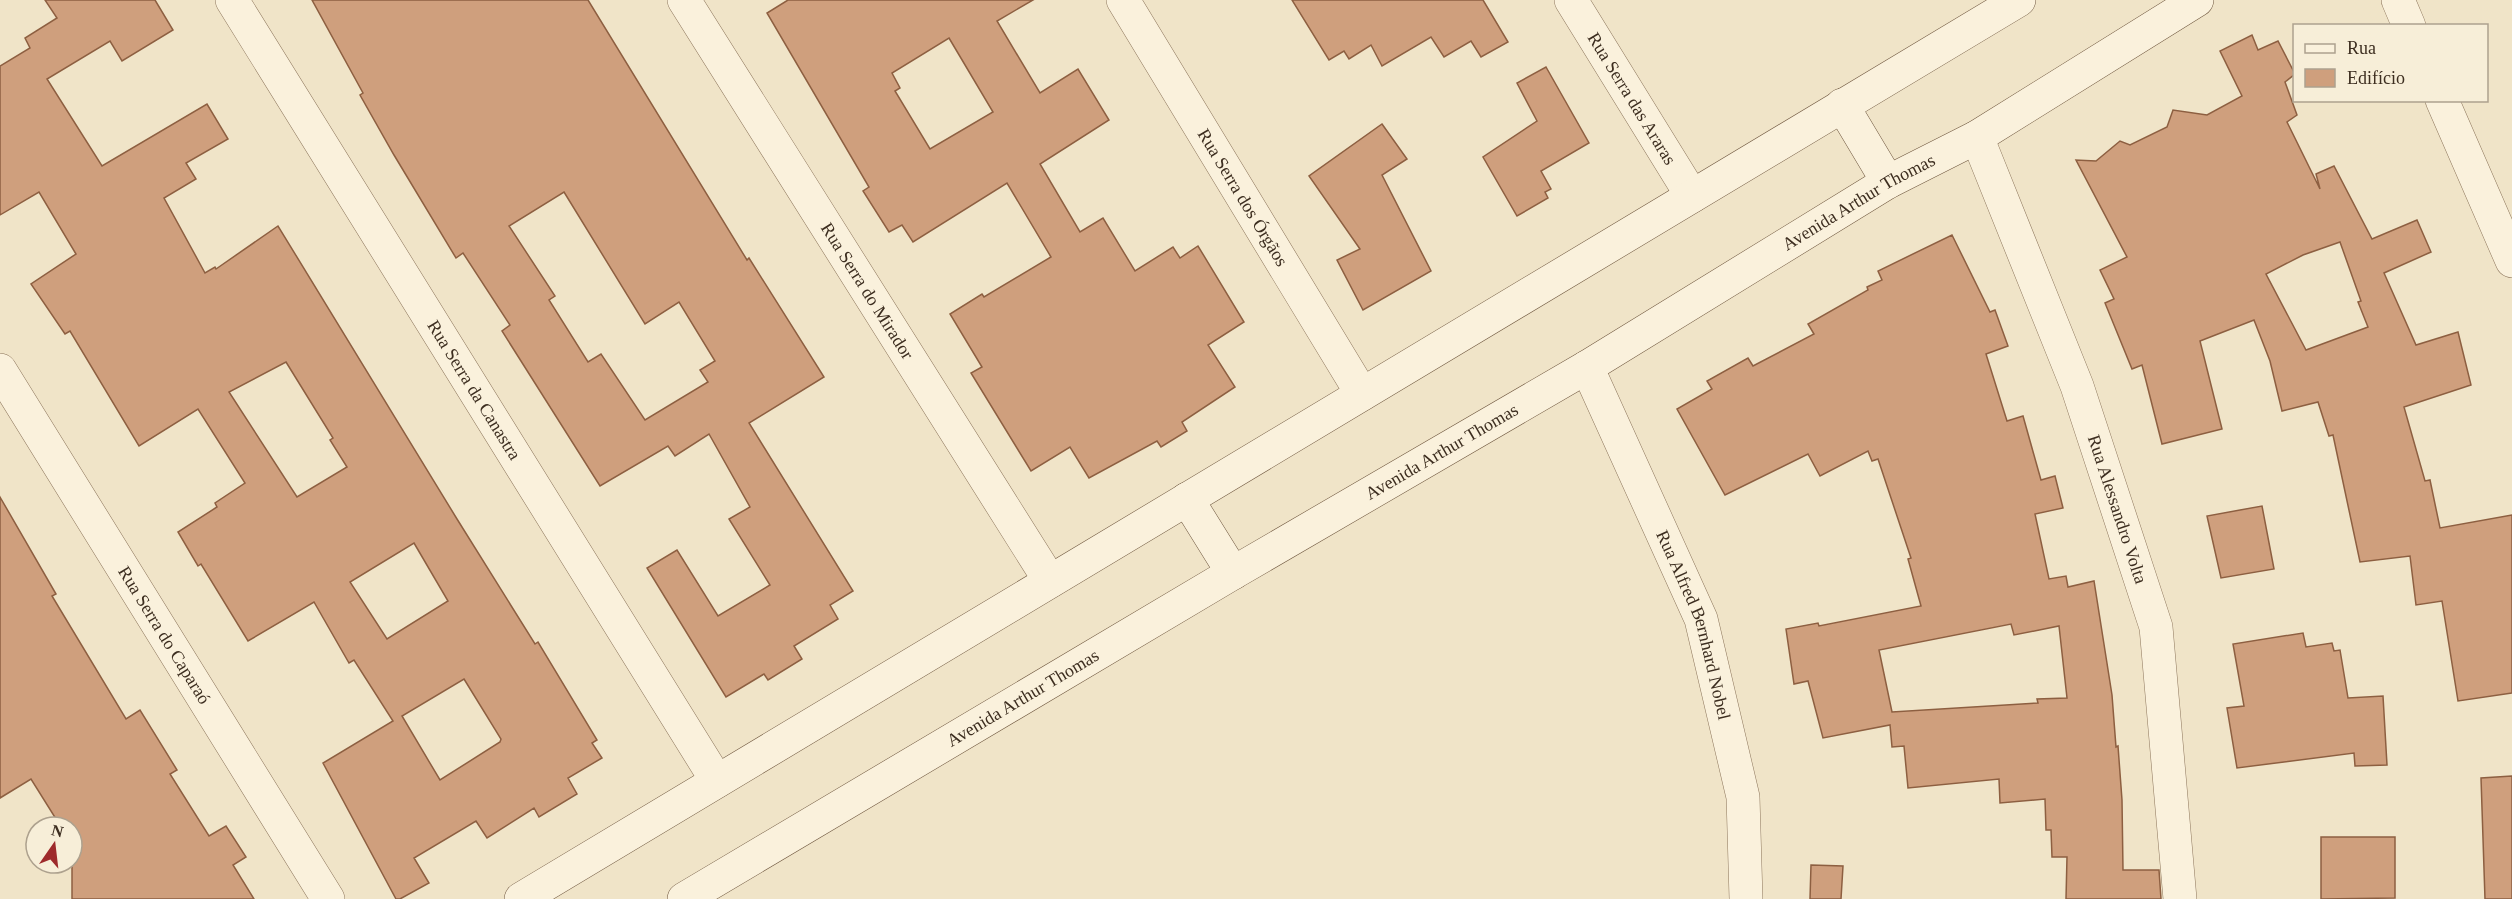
<svg xmlns="http://www.w3.org/2000/svg" width="2512" height="899" viewBox="0 0 2512 899" font-family="'Times New Roman',serif">
  <style>
    .building { fill: #cf9f7d; stroke: #8d5f41; stroke-width: 1.5; fill-rule: evenodd }
    .lines { fill: none; stroke-linecap: round; stroke-linejoin: round }
    .street-casing { stroke: #8d765c; stroke-width: 34 }
    .secondary-casing { stroke: #6f573f; stroke-width: 34 }
    .street { stroke: #faf1dc; stroke-width: 33 }
    .secondary { stroke: #faf1dc; stroke-width: 33 }
    .labels { text-anchor: middle; stroke-width: 4.5; stroke-linejoin: round; paint-order: stroke }
    .street-label { font-size: 18px; fill: #3d2e20; stroke: #f7eed8 }
  </style>
  <rect width="100%" height="100%" fill="#f0e4c8"/>
  <g class="building">
    <path d="M 45,0 L 155,0 L 173,30 L 122,61 L 110,41 L 47,79 L 102,166 L 207,104 L 228,139 L 186,163 L 196,179 L 164,198 L 205,273 L 215,267 L 216,269 L 278,226 L 457,519 L 535,644 L 538,642 L 597,740 L 592,743 L 602,758 L 568,778 L 577,794 L 539,817 L 534,808 L 487,838 L 476,821 L 414,858 L 429,883 L 400,899 L 396,899 L 323,763 L 393,721 L 354,660 L 349,663 L 314,602 L 248,641 L 201,564 L 198,566 L 178,532 L 217,507 L 215,503 L 245,483 L 198,409 L 139,446 L 70,331 L 65,334 L 31,284 L 76,254 L 39,192 L 0,215 L 0,66 L 30,48 L 25,38 L 57,18 ZM 286,362 L 333,438 L 330,440 L 347,467 L 297,497 L 229,392 ZM 414,543 L 448,601 L 387,639 L 350,582 ZM 464,679 L 501,739 L 500,742 L 440,780 L 402,716 Z"/>
    <path d="M 312,0 L 588,0 L 747,260 L 749,258 L 824,377 L 749,423 L 853,591 L 830,605 L 838,619 L 794,646 L 802,659 L 768,680 L 764,674 L 726,697 L 647,568 L 677,550 L 718,616 L 770,585 L 729,519 L 750,507 L 709,434 L 675,456 L 668,446 L 600,486 L 502,331 L 510,325 L 463,253 L 456,258 L 394,155 L 360,95 L 363,93 ZM 564,192 L 645,324 L 679,302 L 715,361 L 700,370 L 708,382 L 645,420 L 601,354 L 588,362 L 549,300 L 555,296 L 509,226 Z"/>
    <path d="M 788,0 L 1033,0 L 997,21 L 1040,93 L 1078,69 L 1109,120 L 1040,164 L 1080,232 L 1103,218 L 1135,271 L 1173,247 L 1180,258 L 1198,246 L 1244,322 L 1208,345 L 1235,387 L 1182,422 L 1187,431 L 1161,447 L 1157,441 L 1089,478 L 1070,447 L 1031,471 L 971,373 L 982,367 L 950,314 L 982,294 L 984,297 L 1051,257 L 1007,183 L 913,242 L 902,225 L 889,232 L 863,191 L 869,187 L 767,13 ZM 949,38 L 993,112 L 930,149 L 895,91 L 900,88 L 892,73 Z"/>
    <path d="M 1292,0 L 1483,0 L 1508,42 L 1481,57 L 1471,41 L 1444,57 L 1431,37 L 1382,66 L 1371,45 L 1349,59 L 1344,51 L 1329,60 Z"/>
    <path d="M 2252,35 L 2258,50 L 2278,41 L 2295,74 L 2285,82 L 2297,115 L 2287,122 L 2320,189 L 2316,174 L 2334,166 L 2372,239 L 2417,220 L 2431,252 L 2384,273 L 2416,345 L 2458,332 L 2471,385 L 2404,407 L 2425,481 L 2430,480 L 2440,528 L 2512,515 L 2512,693 L 2458,701 L 2442,601 L 2416,605 L 2410,556 L 2360,562 L 2333,435 L 2329,436 L 2318,402 L 2282,411 L 2270,361 L 2254,320 L 2200,341 L 2222,429 L 2162,444 L 2142,365 L 2132,369 L 2105,303 L 2114,299 L 2100,270 L 2127,257 L 2076,160 L 2096,161 L 2120,141 L 2130,145 L 2167,127 L 2173,110 L 2207,115 L 2242,96 L 2220,51 ZM 2340,242 L 2361,301 L 2358,302 L 2368,327 L 2306,350 L 2266,274 L 2303,255 Z"/>
    <path d="M 1546,67 L 1589,143 L 1541,171 L 1551,189 L 1545,192 L 1548,198 L 1517,216 L 1483,157 L 1537,121 L 1517,83 Z"/>
    <path d="M 1382,124 L 1407,159 L 1382,175 L 1431,271 L 1363,310 L 1337,260 L 1360,249 L 1309,176 Z"/>
    <path d="M 1952,235 L 1990,312 L 1995,310 L 2008,346 L 1986,354 L 2007,421 L 2023,416 L 2041,480 L 2055,476 L 2063,508 L 2035,514 L 2049,579 L 2066,576 L 2068,587 L 2094,581 L 2112,695 L 2116,747 L 2118,746 L 2122,800 L 2123,870 L 2159,870 L 2161,899 L 2066,899 L 2067,857 L 2052,857 L 2051,830 L 2046,830 L 2045,799 L 2000,803 L 1999,779 L 1908,788 L 1904,746 L 1892,747 L 1890,725 L 1823,738 L 1808,681 L 1794,684 L 1786,629 L 1818,623 L 1819,626 L 1921,606 L 1908,559 L 1911,558 L 1878,459 L 1872,461 L 1868,451 L 1820,476 L 1808,454 L 1725,495 L 1677,409 L 1712,389 L 1707,381 L 1748,358 L 1753,366 L 1814,334 L 1808,324 L 1868,290 L 1867,287 L 1882,280 L 1878,271 ZM 2011,624 L 2014,635 L 2059,626 L 2067,698 L 2037,699 L 2038,703 L 1892,712 L 1879,650 Z"/>
    <path d="M 0,497 L 56,594 L 52,596 L 126,719 L 140,710 L 177,770 L 170,774 L 209,836 L 226,826 L 246,857 L 233,865 L 254,899 L 72,899 L 72,827 L 61,827 L 31,779 L 0,798 Z"/>
    <path d="M 2262,506 L 2274,569 L 2221,578 L 2207,516 Z"/>
    <path d="M 2303,633 L 2306,647 L 2332,643 L 2334,651 L 2340,650 L 2348,698 L 2383,696 L 2387,765 L 2355,766 L 2354,753 L 2237,768 L 2227,708 L 2244,706 L 2233,644 Z"/>
    <path d="M 2512,776 L 2512,899 L 2485,899 L 2481,778 Z"/>
    <path d="M 2321,837 L 2395,837 L 2395,898 L 2321,899 Z"/>
    <path d="M 1811,865 L 1843,866 L 1841,899 L 1810,899 Z"/>
  </g>
  <g class="lines">
    <g class="street-casing">
      <g id="street">
        <path id="s1" d="M 232,0 L 717,781"/>
        <path id="s2" d="M 684,0 L 1050,581"/>
        <path id="s3" d="M 1123,0 L 1362,394"/>
        <path id="s4" d="M 1571,0 L 1692,196"/>
        <path d="M 2398,0 L 2409,26"/>
        <path d="M 2442,100 L 2512,261"/>
        <path id="s5" d="M 1977,137 L 2077,386 L 2156,627 L 2180,899"/>
        <path id="s6" d="M 1587,367 L 1701,619 L 1743,797 L 1746,899"/>
        <path id="s7" d="M 0,370 L 328,899"/>
      </g>
    </g>
    <g class="secondary-casing">
      <g id="secondary">
        <path d="M 1842,105 L 1888,182"/>
        <path d="M 1187,499 L 1233,573"/>
        <path d="M 521,899 L 2019,0"/>
        <path id="s8" d="M 684,899 L 1233,573 L 1587,367 L 1888,182 L 1977,137 L 2197,0"/>
      </g>
    </g>
    <use href="#street" class="street"/>
    <use href="#secondary" class="secondary"/>
  </g>
  <g class="labels">
    <g class="street-label">
      <text dy="6" stroke="none"><textPath href="#s4" startOffset="116">Rua Serra das Araras</textPath></text>
      <text dy="6" stroke="none"><textPath href="#s3" startOffset="231">Rua Serra dos Órgãos</textPath></text>
      <text dy="6" stroke="none"><textPath href="#s8" startOffset="1366">Avenida Arthur Thomas</textPath></text>
      <text dy="6" stroke="none"><textPath href="#s2" startOffset="344">Rua Serra do Mirador</textPath></text>
      <text dy="6" stroke="none"><textPath href="#s1" startOffset="459">Rua Serra da Canastra</textPath></text>
      <text dy="6" stroke="none"><textPath href="#s8" startOffset="880">Avenida Arthur Thomas</textPath></text>
      <text dy="6" stroke="none"><textPath href="#s5" startOffset="398">Rua Alessandro Volta</textPath></text>
      <text dy="6" stroke="none"><textPath href="#s6" startOffset="280">Rua Alfred Bernhard Nobel</textPath></text>
      <text dy="6" stroke="none"><textPath href="#s7" startOffset="312">Rua Serra do Caparaó</textPath></text>
      <text dy="6" stroke="none"><textPath href="#s8" startOffset="394">Avenida Arthur Thomas</textPath></text>
    </g>
  </g>
  <rect x="2293" y="24" width="195" height="78" fill="#f7eed8" stroke="#ada18e" stroke-width="1.5"/>
  <rect x="2305" y="44" width="30" height="9" fill="#faf1dc" stroke="#ada18e" stroke-width="1.5"/>
  <text x="2347" y="54" font-size="18" fill="#3d2e20">Rua</text>
  <rect x="2305" y="69" width="30" height="18" fill="#cf9f7d" stroke="#ada18e" stroke-width="1.5"/>
  <text x="2347" y="84" font-size="18" fill="#3d2e20">Edifício</text>
  <g transform="translate(54 845) rotate(14)"><circle r="28" fill="#f7eed8" stroke="#ada18e" stroke-width="1.5"/>
  <path d="M0-4.5L10 22L0 15L-10 22Z" fill="#9e2a2b"/>
  <text y="-9" font-size="16" font-weight="bold" text-anchor="middle" fill="#3d2e20">N</text>
  </g>
</svg>
